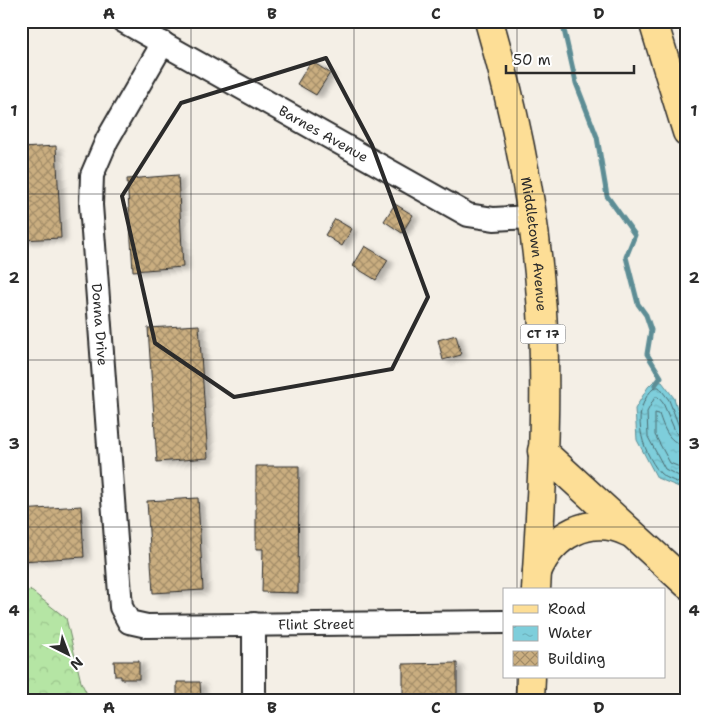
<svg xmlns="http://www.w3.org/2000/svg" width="708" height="721" viewBox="0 0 708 721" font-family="'Shantell Sans',sans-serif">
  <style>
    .forest { fill: url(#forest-crowns); stroke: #708868 }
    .water { fill: url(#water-ripples); stroke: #5d8d95 }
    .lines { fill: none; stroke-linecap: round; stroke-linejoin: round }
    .shore { stroke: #4c6c71; stroke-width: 1 }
    .stream { stroke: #5d8d95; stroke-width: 5 }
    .building { fill: url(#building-cross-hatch); stroke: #2b2b2b; filter: url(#shadow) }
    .minor-casing { stroke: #2b2b2b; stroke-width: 26 }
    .major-casing { stroke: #2b2b2b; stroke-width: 31 }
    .highway-casing { stroke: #2b2b2b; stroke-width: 31 }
    .minor { stroke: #fff; stroke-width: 22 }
    .major { stroke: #fdde96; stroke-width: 28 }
    .highway { stroke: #fdde96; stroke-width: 28 }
    .marked { fill: none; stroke: #2b2b2b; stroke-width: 4; stroke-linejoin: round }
    .grid { fill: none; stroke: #2b2b2b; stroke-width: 1; stroke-opacity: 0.55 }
    .labels { text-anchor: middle; stroke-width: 5; stroke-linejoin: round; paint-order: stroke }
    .shield { fill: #fff; stroke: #6b6b6b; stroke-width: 1 }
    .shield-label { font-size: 12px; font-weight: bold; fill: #2b2b2b }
    .street-label { font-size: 14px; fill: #2b2b2b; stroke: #fff }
    .neatline { fill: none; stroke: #2b2b2b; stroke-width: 2 }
    .grid-label { font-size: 16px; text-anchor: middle; font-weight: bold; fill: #2b2b2b }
  </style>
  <defs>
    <pattern id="forest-crowns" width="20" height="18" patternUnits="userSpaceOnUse" patternTransform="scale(1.25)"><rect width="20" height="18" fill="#b5e5a4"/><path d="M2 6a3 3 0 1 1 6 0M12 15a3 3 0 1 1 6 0" fill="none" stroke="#9cc58d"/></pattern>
    <pattern id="water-ripples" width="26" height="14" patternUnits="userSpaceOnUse" patternTransform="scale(1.25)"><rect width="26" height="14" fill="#7ecedb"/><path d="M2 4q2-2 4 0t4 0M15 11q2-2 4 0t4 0" fill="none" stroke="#6db1bc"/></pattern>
    <pattern id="building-cross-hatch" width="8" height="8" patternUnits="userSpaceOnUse" patternTransform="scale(1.25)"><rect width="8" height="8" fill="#caae80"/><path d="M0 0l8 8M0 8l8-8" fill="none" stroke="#a48e69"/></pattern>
    <filter id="shadow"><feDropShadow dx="5.5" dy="3" stdDeviation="2.5" flood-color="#0004"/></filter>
  </defs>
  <rect width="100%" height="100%" fill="#f4efe6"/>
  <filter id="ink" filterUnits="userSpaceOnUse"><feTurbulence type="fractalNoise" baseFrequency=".02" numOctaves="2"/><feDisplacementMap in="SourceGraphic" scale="10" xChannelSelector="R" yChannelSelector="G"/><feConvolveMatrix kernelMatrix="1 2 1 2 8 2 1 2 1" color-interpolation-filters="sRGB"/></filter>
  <g filter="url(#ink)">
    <path class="forest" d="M 30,590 L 66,618 L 81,682 L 90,700 L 21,700 L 21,594 Z"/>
    <path class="water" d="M 654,381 L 662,382 L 674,398 L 680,418 L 687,430 L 687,497 L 679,487 L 657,478 L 637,440 L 635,409 L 648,387 Z"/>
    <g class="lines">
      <g class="shore">
        <path d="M 687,432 L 680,429 L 669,400 L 659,387 L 655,387 C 629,409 641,450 660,473 C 667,480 680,481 687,489"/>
        <path d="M 687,438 L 676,433 L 663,403 L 658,397 L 655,397 L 647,412 L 648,437 L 665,469 L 687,480"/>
        <path d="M 687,445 C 669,445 664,428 659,414 L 655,413 L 655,435 L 670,463 L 687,470"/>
      </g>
      <path class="stream" d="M 562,21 L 576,83 L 597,137 L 607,196 L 635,235 L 626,257 L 638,304 L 646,315 L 651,330 L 647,354 L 661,377 L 655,385"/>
    </g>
    <g class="building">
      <path d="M 311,61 L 330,73 L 316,95 L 297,84 Z"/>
      <path d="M 56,146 L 61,238 L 21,240 L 21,148 Z"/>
      <path d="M 178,175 L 183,267 L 133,271 L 127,179 Z"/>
      <path d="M 395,204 L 413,215 L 402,233 L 384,221 Z"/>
      <path d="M 335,219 L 352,229 L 342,246 L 325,235 Z"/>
      <path d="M 365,246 L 388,260 L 376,280 L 353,266 Z"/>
      <path d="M 199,325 L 208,458 L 157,462 L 148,328 Z"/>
      <path d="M 456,335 L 461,355 L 443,360 L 438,340 Z"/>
      <path d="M 256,466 L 299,466 L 298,593 L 262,592 L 263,549 L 256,549 Z"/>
      <path d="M 198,498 L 203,590 L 153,593 L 147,501 Z"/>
      <path d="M 81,506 L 84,557 L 21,561 L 21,510 Z"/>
      <path d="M 114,661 L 139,661 L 139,679 L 121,679 L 121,676 L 115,676 Z"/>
      <path d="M 457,663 L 457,700 L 403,700 L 403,664 Z"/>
      <path d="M 177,682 L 200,682 L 201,700 L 177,700 Z"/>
    </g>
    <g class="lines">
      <g class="minor-casing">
        <g id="minor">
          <path id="s1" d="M 123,21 L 468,215 L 494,219 L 531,217"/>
          <path id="s2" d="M 163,43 L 107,140 L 92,175 L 91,205 L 121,607 L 129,622 L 147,626 L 504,622"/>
          <path d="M 254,700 L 254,624"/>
        </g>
      </g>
      <g class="major-casing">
        <g id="major">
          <path id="s3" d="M 489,21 C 516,115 536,213 542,311 C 548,403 541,497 536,590"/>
          <path d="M 530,700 L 531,677"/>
        </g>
      </g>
      <g class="highway-casing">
        <g id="highway">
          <path d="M 653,21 L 687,132"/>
          <path d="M 542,451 L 687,584"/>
          <path d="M 537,572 C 552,535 590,514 628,532"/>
        </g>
      </g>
      <use href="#minor" class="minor"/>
      <use href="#major" class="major"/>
      <use href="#highway" class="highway"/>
    </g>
  </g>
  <path class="marked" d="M 326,58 L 372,145 L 428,297 L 392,369 L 234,397 L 155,343 L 122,196 L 181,103 Z"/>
  <path class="grid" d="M 191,21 L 191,700M 354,21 L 354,700M 517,21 L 517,590M 21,194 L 687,194M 21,360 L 687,360M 21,527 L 687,527M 517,677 L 517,700"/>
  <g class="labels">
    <rect class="shield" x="520.5" y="324.5" width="45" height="19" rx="4"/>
    <g class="shield-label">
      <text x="543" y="338">CT 17</text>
    </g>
    <g class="street-label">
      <text dy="5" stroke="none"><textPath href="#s1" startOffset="230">Barnes Avenue</textPath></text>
      <text dy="5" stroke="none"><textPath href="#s3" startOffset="228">Middletown Avenue</textPath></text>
      <text dy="5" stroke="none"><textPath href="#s2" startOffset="300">Donna Drive</textPath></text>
      <text dy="5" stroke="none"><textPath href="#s2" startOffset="788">Flint Street</textPath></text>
    </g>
  </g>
  <rect width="708" height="721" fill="none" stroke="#fff" stroke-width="55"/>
  <rect x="503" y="588" width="162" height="90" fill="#ffffff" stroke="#aaaaaa"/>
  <rect x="513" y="605" width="25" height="8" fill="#fdde96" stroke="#aaaaaa"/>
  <text x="548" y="614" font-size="15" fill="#2b2b2b">Road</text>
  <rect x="513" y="626" width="25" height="15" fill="url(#water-ripples)" stroke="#aaaaaa"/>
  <text x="548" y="638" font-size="15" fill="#2b2b2b">Water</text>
  <rect x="513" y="651" width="25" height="15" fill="url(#building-cross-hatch)" stroke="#aaaaaa"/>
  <text x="548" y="664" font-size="15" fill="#2b2b2b">Building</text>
  <g transform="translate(68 654) rotate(138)" stroke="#ffffff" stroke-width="4" paint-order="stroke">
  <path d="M0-4L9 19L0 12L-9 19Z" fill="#2b2b2b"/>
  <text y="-8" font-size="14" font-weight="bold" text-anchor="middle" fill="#2b2b2b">N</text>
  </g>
  <path d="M506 65v8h128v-8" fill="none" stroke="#2b2b2b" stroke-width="2.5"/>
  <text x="513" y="65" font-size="15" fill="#2b2b2b" stroke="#ffffff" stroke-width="4" paint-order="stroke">50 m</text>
  <rect x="28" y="28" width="652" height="666" class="neatline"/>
  <g class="grid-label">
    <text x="109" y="19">A</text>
    <text x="272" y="19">B</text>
    <text x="436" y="19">C</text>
    <text x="599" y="19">D</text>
    <text x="14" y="116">1</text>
    <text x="694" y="116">1</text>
    <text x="14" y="283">2</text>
    <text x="694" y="283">2</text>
    <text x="14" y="449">3</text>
    <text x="694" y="449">3</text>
    <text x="14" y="616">4</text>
    <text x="694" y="616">4</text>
    <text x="109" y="713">A</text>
    <text x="272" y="713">B</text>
    <text x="436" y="713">C</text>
    <text x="599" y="713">D</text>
  </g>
</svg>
